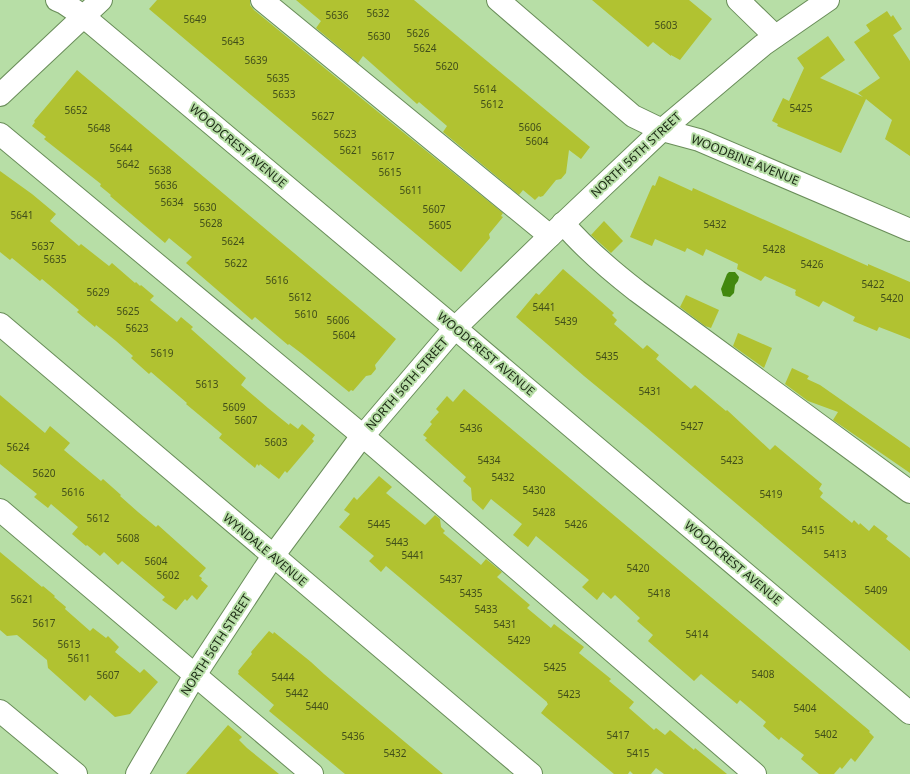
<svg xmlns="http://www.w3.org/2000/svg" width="910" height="774" viewBox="0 0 910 774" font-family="'Noto Sans',sans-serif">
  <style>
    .water { fill: #42880e }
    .building { fill: #b1c231 }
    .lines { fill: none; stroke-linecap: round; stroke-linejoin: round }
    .minor-casing { stroke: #698d59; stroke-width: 24 }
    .minor { stroke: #fff; stroke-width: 22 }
    .labels { text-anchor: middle; stroke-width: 4; stroke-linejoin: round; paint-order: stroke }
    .number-label { font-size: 10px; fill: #404e1a }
    .street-label { font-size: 12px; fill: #1a2813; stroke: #b7dea6 }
  </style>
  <rect width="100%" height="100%" fill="#b7dea6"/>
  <path class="water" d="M 729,272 L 735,272 L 739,277 L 738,281 L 735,285 L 734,293 L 730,297 L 723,296 L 721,289 L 727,274 Z"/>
  <g class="building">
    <path d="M 157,0 L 250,0 L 250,5 L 254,10 L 383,116 L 503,213 L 501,216 L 503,217 L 489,234 L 490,238 L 461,272 L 149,9 Z"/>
    <path d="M 296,0 L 414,0 L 590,147 L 581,159 L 569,150 L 566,173 L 561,179 L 556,180 L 543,196 L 540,197 L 539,196 L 535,200 L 523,190 L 519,195 L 443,132 L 447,126 L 419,102 L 417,104 L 363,56 L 358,63 L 316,28 L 321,21 Z"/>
    <path d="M 592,0 L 689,0 L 712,19 L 680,60 L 671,55 L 671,56 L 653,42 L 648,47 Z"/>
    <path d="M 887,11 L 891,17 L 893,15 L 902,29 L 893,35 L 910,61 L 910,156 L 885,139 L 892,120 L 866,99 L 841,153 L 777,126 L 778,124 L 772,121 L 783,98 L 789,101 L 804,68 L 797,58 L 828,36 L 845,60 L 820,78 L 863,97 L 858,93 L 880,78 L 854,42 L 870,31 L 866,25 Z"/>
    <path d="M 77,70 L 396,339 L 375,365 L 376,369 L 371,375 L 366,376 L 353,391 L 351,390 L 349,392 L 301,353 L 289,344 L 288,345 L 255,317 L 252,320 L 186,263 L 192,257 L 169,238 L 165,243 L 110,196 L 111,195 L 100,186 L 101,184 L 44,139 L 46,137 L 32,126 L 35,122 L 34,121 Z"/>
    <path d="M 0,171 L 32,194 L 56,214 L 50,221 L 79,246 L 81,244 L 109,266 L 112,263 L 135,283 L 136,282 L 140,286 L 141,285 L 154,296 L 150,300 L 177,322 L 181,317 L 193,327 L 191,329 L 246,378 L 241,385 L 268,408 L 289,425 L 290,423 L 298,429 L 302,424 L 315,435 L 312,439 L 314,441 L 287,473 L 285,471 L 279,479 L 260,464 L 259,466 L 257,464 L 255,468 L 219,438 L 222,434 L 186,404 L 187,403 L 151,372 L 149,374 L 131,358 L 133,356 L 116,341 L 96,325 L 95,327 L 77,312 L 79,310 L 42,279 L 40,281 L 12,258 L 10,260 L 0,252 Z"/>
    <path d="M 659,176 L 692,191 L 693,188 L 868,266 L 868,264 L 910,282 L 910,339 L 879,327 L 877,331 L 853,321 L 855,317 L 823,301 L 819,307 L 795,295 L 796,294 L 795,293 L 796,290 L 765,276 L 761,281 L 737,269 L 738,264 L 706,249 L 703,256 L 687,248 L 685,252 L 655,239 L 652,246 L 630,237 L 652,186 L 653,185 L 655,186 Z"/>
    <path d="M 604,221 L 623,241 L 611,253 L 591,235 Z"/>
    <path d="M 563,269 L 614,313 L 612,315 L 617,320 L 614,324 L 643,349 L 647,345 L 659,355 L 656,359 L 691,389 L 695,385 L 726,411 L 727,410 L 770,450 L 775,445 L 787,455 L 822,484 L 819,489 L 823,493 L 820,497 L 852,523 L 854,520 L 859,525 L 860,523 L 869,531 L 874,525 L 888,536 L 886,539 L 910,558 L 910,651 L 646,427 L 584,376 L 516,317 L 536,293 L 539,295 Z"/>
    <path d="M 686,295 L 719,310 L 711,328 L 705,326 L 680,307 Z"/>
    <path d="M 738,333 L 772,348 L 764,368 L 733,346 Z"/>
    <path d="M 792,368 L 809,376 L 807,379 L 820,385 L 910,448 L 910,473 L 833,420 L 838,412 L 808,401 L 785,384 Z"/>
    <path d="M 464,389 L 870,731 L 869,732 L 874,737 L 855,762 L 851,758 L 842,769 L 840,767 L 834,774 L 819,774 L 801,759 L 804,755 L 781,737 L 779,740 L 763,726 L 766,722 L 740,700 L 737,704 L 701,674 L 694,681 L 648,641 L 653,635 L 637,621 L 640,618 L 615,595 L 611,599 L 603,592 L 597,600 L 582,587 L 589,580 L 536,536 L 528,547 L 513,535 L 522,524 L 491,499 L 483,510 L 472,500 L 471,488 L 463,481 L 466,477 L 425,440 L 427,438 L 423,435 L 432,424 L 430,422 L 439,412 L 436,409 L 447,396 L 453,402 Z"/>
    <path d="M 0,395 L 45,433 L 50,426 L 70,443 L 64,450 L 101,481 L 103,479 L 121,495 L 120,496 L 138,512 L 156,527 L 158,525 L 206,568 L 199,576 L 202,578 L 201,580 L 208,586 L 197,600 L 192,595 L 187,601 L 185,599 L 176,610 L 162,600 L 165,597 L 122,561 L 118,565 L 104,552 L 100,556 L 87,545 L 86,546 L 72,534 L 78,527 L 51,504 L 48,508 L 34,497 L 37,494 L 0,464 Z"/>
    <path d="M 379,476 L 392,487 L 386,493 L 425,525 L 435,515 L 440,519 L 441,527 L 445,531 L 443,533 L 481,565 L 486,559 L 502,572 L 497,577 L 530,605 L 527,608 L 551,628 L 554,624 L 584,647 L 579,653 L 611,679 L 609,681 L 634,702 L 629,708 L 654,730 L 656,728 L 665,735 L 670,730 L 694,750 L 695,748 L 727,774 L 664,774 L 656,768 L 651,774 L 633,774 L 630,771 L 628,774 L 614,774 L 541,713 L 548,704 L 547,703 L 547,702 L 386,566 L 381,572 L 369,561 L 374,556 L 339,527 L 350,514 L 344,510 L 354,497 L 357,500 Z"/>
    <path d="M 0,552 L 42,587 L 43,586 L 55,596 L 54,597 L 66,607 L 65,609 L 90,631 L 93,628 L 106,638 L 108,636 L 119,647 L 115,652 L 140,673 L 144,669 L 158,682 L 130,714 L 115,717 L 90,695 L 85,701 L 48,668 L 47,660 L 17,635 L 7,636 L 0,630 Z"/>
    <path d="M 269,631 L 273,634 L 274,632 L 311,662 L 324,674 L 443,774 L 345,774 L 269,711 L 274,705 L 238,674 L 239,672 L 238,671 L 252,654 L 251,652 Z"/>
    <path d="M 228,725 L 242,737 L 239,740 L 247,748 L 279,774 L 186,774 Z"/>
  </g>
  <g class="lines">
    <g class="minor-casing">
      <g id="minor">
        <path d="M 57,0 L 64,3 L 83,16 L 455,328 L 910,713"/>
        <path d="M 262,0 L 550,236"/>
        <path d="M 498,0 L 633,116 L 662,130 L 699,140 L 910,230"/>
        <path d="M 738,0 L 775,36"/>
        <path d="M 0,95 L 101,0"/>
        <path d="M 0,134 L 363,436 L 755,774"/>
        <path d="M 563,223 C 585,249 610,270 637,291 L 910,492"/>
        <path d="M 0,324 L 531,774"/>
        <path d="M 0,510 L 312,774"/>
        <path d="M 0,711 L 76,774"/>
        <path d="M 137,774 L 195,675 L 273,556 L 356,444 L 455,328 L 550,236 L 662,130 L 763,45 L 828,0"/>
      </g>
    </g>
    <use href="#minor" class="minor"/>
  </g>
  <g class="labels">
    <g class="number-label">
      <text x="378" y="17">5632</text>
      <text x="337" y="19">5636</text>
      <text x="195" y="23">5649</text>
      <text x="666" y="29">5603</text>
      <text x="418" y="37">5626</text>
      <text x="379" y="40">5630</text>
      <text x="233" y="45">5643</text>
      <text x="425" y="52">5624</text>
      <text x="256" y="64">5639</text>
      <text x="447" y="70">5620</text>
      <text x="278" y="82">5635</text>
      <text x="485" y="93">5614</text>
      <text x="284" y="98">5633</text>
      <text x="492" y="108">5612</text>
      <text x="801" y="112">5425</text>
      <text x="76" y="114">5652</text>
      <text x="323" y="120">5627</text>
      <text x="530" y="131">5606</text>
      <text x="99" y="132">5648</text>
      <text x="345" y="138">5623</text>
      <text x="537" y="145">5604</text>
      <text x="121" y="152">5644</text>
      <text x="351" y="154">5621</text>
      <text x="383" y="160">5617</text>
      <text x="128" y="168">5642</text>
      <text x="160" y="174">5638</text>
      <text x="390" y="176">5615</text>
      <text x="166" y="189">5636</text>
      <text x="411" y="194">5611</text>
      <text x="172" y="206">5634</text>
      <text x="205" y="211">5630</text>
      <text x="434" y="213">5607</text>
      <text x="22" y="219">5641</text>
      <text x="211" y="227">5628</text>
      <text x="715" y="228">5432</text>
      <text x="440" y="229">5605</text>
      <text x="233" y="245">5624</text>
      <text x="43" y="250">5637</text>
      <text x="774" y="253">5428</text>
      <text x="55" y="263">5635</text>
      <text x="236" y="267">5622</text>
      <text x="812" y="268">5426</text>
      <text x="277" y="284">5616</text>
      <text x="873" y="288">5422</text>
      <text x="98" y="296">5629</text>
      <text x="300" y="301">5612</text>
      <text x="892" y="302">5420</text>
      <text x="544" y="311">5441</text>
      <text x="128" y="315">5625</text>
      <text x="306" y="318">5610</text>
      <text x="338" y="324">5606</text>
      <text x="566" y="325">5439</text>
      <text x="137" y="332">5623</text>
      <text x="344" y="339">5604</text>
      <text x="162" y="357">5619</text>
      <text x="607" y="360">5435</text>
      <text x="207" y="388">5613</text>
      <text x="650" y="395">5431</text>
      <text x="234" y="411">5609</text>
      <text x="246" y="424">5607</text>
      <text x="692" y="430">5427</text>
      <text x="471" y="432">5436</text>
      <text x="276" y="446">5603</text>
      <text x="18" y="451">5624</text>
      <text x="489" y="464">5434</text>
      <text x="732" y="464">5423</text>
      <text x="44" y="477">5620</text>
      <text x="503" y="481">5432</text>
      <text x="534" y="494">5430</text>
      <text x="73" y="496">5616</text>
      <text x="771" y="498">5419</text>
      <text x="544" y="516">5428</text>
      <text x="98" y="522">5612</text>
      <text x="379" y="528">5445</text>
      <text x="576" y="528">5426</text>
      <text x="813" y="534">5415</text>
      <text x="128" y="542">5608</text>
      <text x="397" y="546">5443</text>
      <text x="835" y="558">5413</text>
      <text x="413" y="559">5441</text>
      <text x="156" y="565">5604</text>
      <text x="638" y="572">5420</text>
      <text x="168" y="579">5602</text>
      <text x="451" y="583">5437</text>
      <text x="876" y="594">5409</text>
      <text x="471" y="597">5435</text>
      <text x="659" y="597">5418</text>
      <text x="22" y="603">5621</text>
      <text x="486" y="613">5433</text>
      <text x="44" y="627">5617</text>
      <text x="505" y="628">5431</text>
      <text x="697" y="638">5414</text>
      <text x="519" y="644">5429</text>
      <text x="69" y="648">5613</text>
      <text x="79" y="662">5611</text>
      <text x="555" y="671">5425</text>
      <text x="763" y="678">5408</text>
      <text x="108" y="679">5607</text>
      <text x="283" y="681">5444</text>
      <text x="297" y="697">5442</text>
      <text x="569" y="698">5423</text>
      <text x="317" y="710">5440</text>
      <text x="805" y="712">5404</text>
      <text x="826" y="738">5402</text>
      <text x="618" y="739">5417</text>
      <text x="353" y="740">5436</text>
      <text x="395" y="757">5432</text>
      <text x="638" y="757">5415</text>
    </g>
    <g class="street-label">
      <text transform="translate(238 146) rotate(40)" y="4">WOODCREST AVENUE</text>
      <text transform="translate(636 155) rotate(-43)" y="4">NORTH 56TH STREET</text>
      <text transform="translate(745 160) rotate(22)" y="4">WOODBINE AVENUE</text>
      <text transform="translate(486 354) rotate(40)" y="4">WOODCREST AVENUE</text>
      <text transform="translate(407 384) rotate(-49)" y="4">NORTH 56TH STREET</text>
      <text transform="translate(265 550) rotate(40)" y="4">WYNDALE AVENUE</text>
      <text transform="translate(733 563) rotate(40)" y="4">WOODCREST AVENUE</text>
      <text transform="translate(216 645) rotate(-57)" y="4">NORTH 56TH STREET</text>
    </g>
  </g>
</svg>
